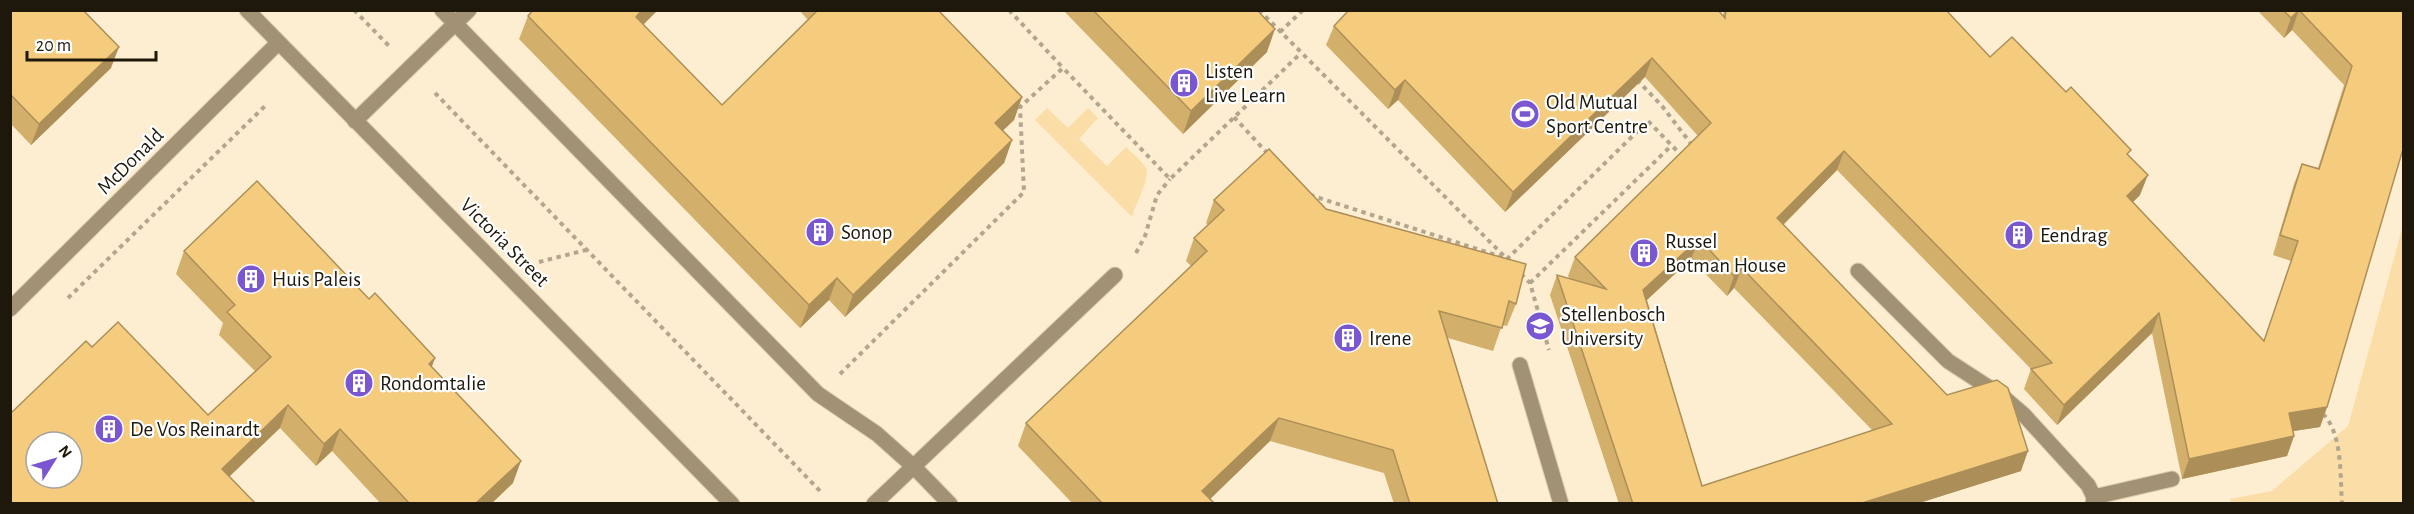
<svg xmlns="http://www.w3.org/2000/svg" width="2414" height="514" viewBox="0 0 2414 514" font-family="'Alegreya Sans',sans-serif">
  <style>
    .green { fill: #fbdda7 }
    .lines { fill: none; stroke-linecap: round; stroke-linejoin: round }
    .minor-casing { stroke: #d9ccb2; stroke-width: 17 }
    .path { stroke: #b2a68f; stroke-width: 4; stroke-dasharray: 4.5 4.5; stroke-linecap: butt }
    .minor { stroke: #a29172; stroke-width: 15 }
    .wall { fill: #d3af6c; fill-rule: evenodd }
    .shaded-wall { fill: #ac8f58 }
    .building { fill: #f5cc7e; stroke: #ac8f58; stroke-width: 1.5; fill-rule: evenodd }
    .labels { text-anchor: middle; stroke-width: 4.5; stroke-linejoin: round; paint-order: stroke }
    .poi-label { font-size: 21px; fill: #1e180b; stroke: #fff; text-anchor: start }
    .street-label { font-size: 21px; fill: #1e180b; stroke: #fff }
  </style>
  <rect width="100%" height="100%" fill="#fdeed2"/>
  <g class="green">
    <path d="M 1047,108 L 1068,128 L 1088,108 L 1098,118 L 1079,139 L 1107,166 L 1126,147 C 1133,154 1142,161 1146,168 C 1151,176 1135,205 1132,217 L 1035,120 Z"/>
    <path d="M 2403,225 L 2403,503 L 2231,503 L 2230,499 L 2272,491 L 2348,426 Z"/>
  </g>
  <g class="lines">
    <g class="minor-casing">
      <g id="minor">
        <path d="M 247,10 L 732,504"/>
        <path d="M 442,10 L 818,394 L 877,434 L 914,467 L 950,504"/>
        <path d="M 355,121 L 469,10"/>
        <path d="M 1858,271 L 1948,361 L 2002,396 L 2024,415 L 2088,485 L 2094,497 L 2093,504"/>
        <path d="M 10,309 L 278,43"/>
        <path d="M 1520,365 L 1561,504"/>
        <path d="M 2094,497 L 2172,479"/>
        <path d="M 874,504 L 1115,275"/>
      </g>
    </g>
    <g class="path">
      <path d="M 354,10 L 389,46"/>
      <path d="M 1009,10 L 1063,68"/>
      <path d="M 1259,10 L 1507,259 L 1648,121 L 1682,156"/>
      <path d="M 1280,32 L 1303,10"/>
      <path d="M 1637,80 L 1662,106 L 1692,145"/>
      <path d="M 435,93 L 823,494"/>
      <path d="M 1234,117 L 1268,154"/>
      <path d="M 1310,195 L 1502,257"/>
      <path d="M 1136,253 L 1145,236 L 1157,195 L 1170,179"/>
      <path d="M 539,262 L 586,250"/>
      <path d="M 1521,274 L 1530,283 L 1549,350"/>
      <path d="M 1530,283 L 1671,146"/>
      <path d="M 68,298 L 265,106"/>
      <path d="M 840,374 L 1024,192 L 1020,107 L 1063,68 L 1170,179 L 1301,53"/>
      <path d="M 2323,414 C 2343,434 2340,477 2342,504"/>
    </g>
    <use href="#minor" class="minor"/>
  </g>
  <g class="wall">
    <path d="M 10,10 L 111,68 L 31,145 L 10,123 Z"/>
    <path d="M 533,10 L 658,10 L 643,24 L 722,105 L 808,20 L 799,10 L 938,10 L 1022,97 L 1014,120 L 1003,130 L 1012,140 L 1004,163 L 845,317 L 829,300 L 800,328 L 519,39 L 528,16 Z"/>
    <path d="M 1063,10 L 1257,10 L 1267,52 L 1183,134 Z"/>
    <path d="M 1724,10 L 1946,10 L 1990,57 L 2129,156 L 2140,195 L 2133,202 L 2264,341 L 2291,261 L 2273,255 L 2294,184 L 2302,164 L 2318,168 L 2344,85 L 2292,30 L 2284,38 L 2257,10 L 2403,10 L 2327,407 L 2320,427 L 2293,431 L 2294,436 L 2287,456 L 2182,479 L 2152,333 L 2057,425 L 2024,389 L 2031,369 L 1837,170 L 1783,225 L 2021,471 L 1916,504 L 1619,504 L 1550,295 L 1557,275 L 1570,279 L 1568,276 L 1575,257 L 1698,136 L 1645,77 L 1505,212 L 1398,100 L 1388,109 L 1326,45 L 1334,26 L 1723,15 ZM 1691,259 L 1727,296 L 1734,288 L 1872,430 L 1702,486 L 1647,300 Z"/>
    <path d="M 1214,200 L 1326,209 L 1516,304 L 1507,326 L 1502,325 L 1493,351 L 1448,338 L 1498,504 L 1394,504 L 1384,473 L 1270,441 L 1210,499 L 1215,504 L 1073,504 L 1018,446 L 1026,423 L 1191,266 L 1186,261 L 1194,238 L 1208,225 L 1206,223 Z"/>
    <path d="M 184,251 L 432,367 L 513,483 L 491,504 L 381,504 L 332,451 L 316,466 L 280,428 L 230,476 L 92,347 L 208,415 L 255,371 L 219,335 L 223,323 L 176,274 Z"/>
  </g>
  <g class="shaded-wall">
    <path d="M 642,10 L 658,10 L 628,40 L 636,17 Z"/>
    <path d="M 2299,10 L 2292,30 L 2284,38 L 2291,18 Z"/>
    <path d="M 1275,29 L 1267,52 L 1183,134 L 1191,111 Z"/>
    <path d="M 119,47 L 111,68 L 31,145 L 39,124 Z"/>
    <path d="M 1652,58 L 1645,77 L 1505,212 L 1513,192 Z"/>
    <path d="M 1405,80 L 1398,100 L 1388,109 L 1395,90 Z"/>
    <path d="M 1022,97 L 1014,120 L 987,146 L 995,123 Z"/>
    <path d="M 1012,140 L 1004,163 L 845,317 L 853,295 Z"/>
    <path d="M 1844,151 L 1837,170 L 1770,238 L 1777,218 Z"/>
    <path d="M 2148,175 L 2140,195 L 2119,216 L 2127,196 Z"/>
    <path d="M 1699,239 L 1691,259 L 1636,310 L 1643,290 Z"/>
    <path d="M 1742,268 L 1734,288 L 1727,296 L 1734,276 Z"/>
    <path d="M 837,278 L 829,300 L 800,328 L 809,305 Z"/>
    <path d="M 2159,313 L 2152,333 L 2057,425 L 2064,405 Z"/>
    <path d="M 435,358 L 427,380 L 429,364 Z"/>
    <path d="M 288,405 L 280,428 L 214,491 L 222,469 Z"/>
    <path d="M 2327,407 L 2320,427 L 2282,433 L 2289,413 Z"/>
    <path d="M 1279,418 L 1270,441 L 1205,504 L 1202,491 Z"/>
    <path d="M 340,429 L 332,451 L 316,466 L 324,444 Z"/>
    <path d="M 2294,436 L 2287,456 L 2182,479 L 2189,459 Z"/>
    <path d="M 2028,451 L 2021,471 L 1916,504 L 1859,504 Z"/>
    <path d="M 521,461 L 513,483 L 491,504 L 475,504 Z"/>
  </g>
  <g class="building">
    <path d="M 10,10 L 83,10 L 119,47 L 39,124 L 10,94 Z"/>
    <path d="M 533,10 L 642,10 L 636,17 L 722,105 L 818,10 L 938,10 L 1022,97 L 995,123 L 1012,140 L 853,295 L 837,278 L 809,305 L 528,16 Z"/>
    <path d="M 1093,10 L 1257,10 L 1275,29 L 1191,111 Z"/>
    <path d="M 1349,10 L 1718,10 L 1725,18 L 1726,10 L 1946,10 L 1990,57 L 2012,37 L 2066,92 L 2071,87 L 2131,150 L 2127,154 L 2148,175 L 2127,196 L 2264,341 L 2298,241 L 2280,235 L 2302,164 L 2319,169 L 2352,66 L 2299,10 L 2403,10 L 2403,149 L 2327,407 L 2289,413 L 2294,436 L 2189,459 L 2159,313 L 2064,405 L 2031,369 L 2052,363 L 1844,151 L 1777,218 L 1947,395 L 1997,380 L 2008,388 L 2028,451 L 1859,504 L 1633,504 L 1557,275 L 1606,289 L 1575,257 L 1711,123 L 1652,58 L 1513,192 L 1405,80 L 1395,90 L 1334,26 ZM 1699,239 L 1734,276 L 1742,268 L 1892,424 L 1702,486 L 1643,290 Z"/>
    <path d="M 2283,10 L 2299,10 L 2291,18 Z"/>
    <path d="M 1269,149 L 1326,209 L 1526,264 L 1516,304 L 1509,301 L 1502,328 L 1439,311 L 1498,504 L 1410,504 L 1393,450 L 1279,418 L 1202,491 L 1215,504 L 1103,504 L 1026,423 L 1207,251 L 1194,238 L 1224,210 L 1214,200 Z"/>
    <path d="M 257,181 L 369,299 L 375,293 L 435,358 L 429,364 L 521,461 L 475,504 L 410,504 L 340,429 L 324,444 L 288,405 L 222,469 L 256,504 L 10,504 L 10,414 L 86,341 L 92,347 L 118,322 L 208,415 L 271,357 L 227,312 L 235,305 L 184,251 ZM 36,442 L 72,442 L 72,478 L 36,478 Z"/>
  </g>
  <defs>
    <g id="building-disc" transform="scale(1.5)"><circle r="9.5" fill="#7a56d0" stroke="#fff"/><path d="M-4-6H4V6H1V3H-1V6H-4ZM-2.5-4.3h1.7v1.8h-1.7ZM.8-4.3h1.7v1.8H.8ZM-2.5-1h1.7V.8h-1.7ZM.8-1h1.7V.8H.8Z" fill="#fff"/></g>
    <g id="stadium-disc" transform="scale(1.5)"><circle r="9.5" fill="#7a56d0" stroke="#fff"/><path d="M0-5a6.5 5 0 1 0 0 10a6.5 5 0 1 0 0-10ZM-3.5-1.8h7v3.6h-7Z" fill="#fff"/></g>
    <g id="university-disc" transform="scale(1.5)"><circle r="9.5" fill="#7a56d0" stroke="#fff"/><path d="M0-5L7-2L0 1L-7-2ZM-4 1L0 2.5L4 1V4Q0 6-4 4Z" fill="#fff"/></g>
  </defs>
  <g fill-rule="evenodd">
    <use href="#building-disc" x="1184" y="83"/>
    <use href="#stadium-disc" x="1525" y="114"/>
    <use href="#building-disc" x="820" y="232"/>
    <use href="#building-disc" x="2019" y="235"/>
    <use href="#building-disc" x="1644" y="253"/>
    <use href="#building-disc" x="251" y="279"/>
    <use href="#university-disc" x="1540" y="326"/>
    <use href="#building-disc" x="1348" y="338"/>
    <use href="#building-disc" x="359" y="383"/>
    <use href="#building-disc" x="109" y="429"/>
  </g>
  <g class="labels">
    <g class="poi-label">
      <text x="1205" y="78">Listen<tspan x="1205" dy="24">Live Learn</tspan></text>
      <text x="1546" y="109">Old Mutual<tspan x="1546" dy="24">Sport Centre</tspan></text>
      <text x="841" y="239">Sonop</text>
      <text x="2040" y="242">Eendrag</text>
      <text x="1665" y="248">Russel<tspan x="1665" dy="24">Botman House</tspan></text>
      <text x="272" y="286">Huis Paleis</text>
      <text x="1561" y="321">Stellenbosch<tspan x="1561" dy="24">University</tspan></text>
      <text x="1369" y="345">Irene</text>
      <text x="380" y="390">Rondomtalie</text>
      <text x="130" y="436">De Vos Reinardt</text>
    </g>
    <g class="street-label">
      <text transform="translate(130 161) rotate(-45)" y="7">McDonald</text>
      <text transform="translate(505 242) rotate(45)" y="7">Victoria Street</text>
    </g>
  </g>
  <rect width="2414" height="514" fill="none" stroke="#1e180b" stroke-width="24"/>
  <g transform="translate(54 460) rotate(53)"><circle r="28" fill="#ffffff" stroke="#a5a39d" stroke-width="1.5"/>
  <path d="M0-4.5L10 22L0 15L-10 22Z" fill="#7a56d0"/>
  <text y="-9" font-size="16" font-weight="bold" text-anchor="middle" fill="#1e180b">N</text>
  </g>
  <path d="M27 51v9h129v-9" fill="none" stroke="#1e180b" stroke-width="3"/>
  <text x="36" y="51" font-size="18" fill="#1e180b" stroke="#ffffff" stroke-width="4.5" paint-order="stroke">20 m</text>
</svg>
